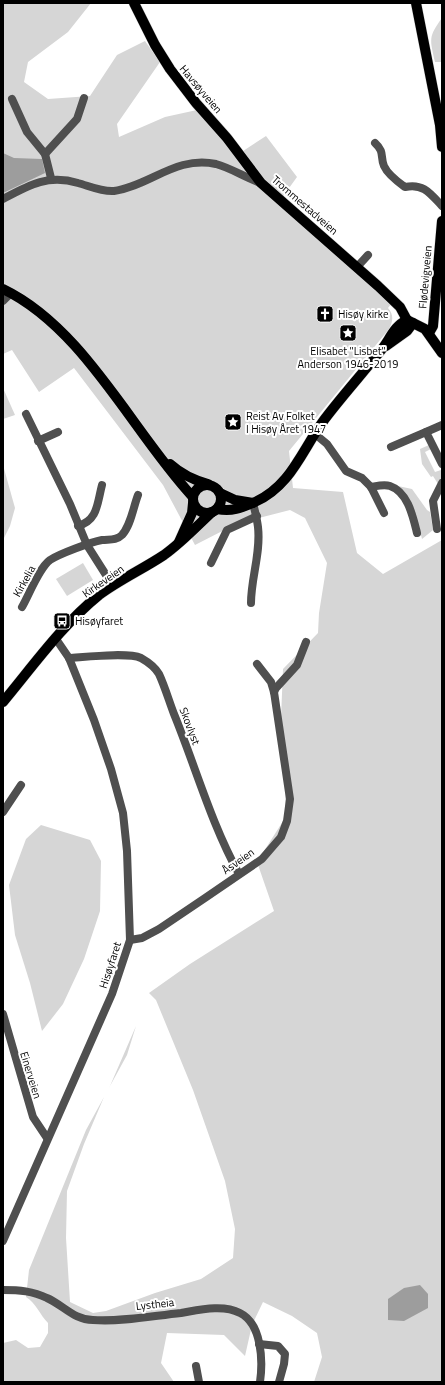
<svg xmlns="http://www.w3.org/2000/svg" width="445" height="1385" viewBox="0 0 445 1385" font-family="'Titillium Web',sans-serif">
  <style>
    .green { fill: #d6d6d6 }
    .water { fill: #9d9d9d }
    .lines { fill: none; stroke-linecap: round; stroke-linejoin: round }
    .major-casing { stroke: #dbdbdb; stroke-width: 11 }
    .minor { stroke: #4f4f4f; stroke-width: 8 }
    .major { stroke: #000; stroke-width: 10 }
    .labels { text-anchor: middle; stroke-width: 4; stroke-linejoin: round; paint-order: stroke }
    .street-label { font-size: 11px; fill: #000; stroke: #fff }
    .poi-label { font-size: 11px; fill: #000; stroke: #fff; text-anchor: start }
  </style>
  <rect width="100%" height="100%" fill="#fff"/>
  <g class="green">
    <path d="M 3,3 L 91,3 L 68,32 L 28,62 L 24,82 L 48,99 L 90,96 L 117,55 L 145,41 L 160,62 L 117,124 L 119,137 L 165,117 L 197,110 L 237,155 L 266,136 L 297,177 L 279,202 L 308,231 L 391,304 L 388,308 C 394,315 393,321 389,329 L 289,451 L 293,488 L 343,492 L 357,553 L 383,574 L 442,540 L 442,1382 L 314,1382 L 322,1357 L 317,1333 L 292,1316 L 263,1302 L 252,1325 L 245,1356 L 224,1335 L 167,1333 L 161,1363 L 174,1382 L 3,1382 L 3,1343 L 16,1340 L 28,1348 L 40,1347 L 48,1333 L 48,1323 C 40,1315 36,1303 26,1297 L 29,1270 L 86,1130 L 110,1086 L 136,1026 L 127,1055 L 104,1097 L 84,1144 L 67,1191 L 66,1238 L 70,1302 L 93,1313 L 106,1311 L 155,1293 L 201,1279 L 233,1258 L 235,1229 L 225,1181 L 193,1090 L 156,1000 L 149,993 L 190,964 L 274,911 L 257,862 L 285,818 L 286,768 L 281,718 L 283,669 L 318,633 L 319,613 L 327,563 L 305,518 L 290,510 L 236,524 L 195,545 L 163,485 L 74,368 L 39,392 L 12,350 L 3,354 Z"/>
    <path d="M 442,18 L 442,62 L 435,62 C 430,39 428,37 442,18 Z"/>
    <path d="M 3,388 L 15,415 L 3,419 Z"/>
    <path d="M 429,445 L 431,449 L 425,452 L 435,472 L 441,470 C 444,475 442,480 438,484 L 433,476 L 431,477 L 422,464 L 420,449 Z"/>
    <path d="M 3,465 L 15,508 L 10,526 L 3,540 Z"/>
    <path d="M 398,486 L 412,489 L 427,510 L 430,512 L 433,530 L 422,539 L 416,516 Z"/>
    <path d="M 83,563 L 93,580 L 67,596 L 56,579 Z"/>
    <path d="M 41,825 L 90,840 L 101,861 L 100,911 L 84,959 L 63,1004 L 42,1031 L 30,983 L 15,935 L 9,885 L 26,839 Z"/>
  </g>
  <g class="water">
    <path d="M 3,153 L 14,158 L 42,159 L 45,173 L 3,193 Z"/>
    <path d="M 420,1285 L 428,1294 L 428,1308 L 404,1321 L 388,1320 L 388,1299 L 404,1288 Z"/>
  </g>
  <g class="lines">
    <g class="major-casing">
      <g id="major">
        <path d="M 134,3 L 155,45 L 170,69 L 196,103 L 227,138 L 261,183 L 378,286 L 400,307 L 407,320"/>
        <path d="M 416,3 L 440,125 L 442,147"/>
        <path d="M 3,289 C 84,328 132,431 192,496"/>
        <path d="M 407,320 L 425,329 L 442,353"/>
        <path d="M 429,333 L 433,326 L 442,221"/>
        <path d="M 386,346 L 407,331 L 413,323"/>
        <path d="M 170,464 C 181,474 193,480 208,484"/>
        <circle cx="207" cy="499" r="14"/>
        <path d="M 220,493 L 235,500 L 253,503"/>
        <path d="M 217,509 C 232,512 241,508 255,502 C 291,486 302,450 324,420 C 342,396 363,373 382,349 C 390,339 394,326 407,320"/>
        <path d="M 179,542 L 192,513 L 193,503"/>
        <path d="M 3,702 C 33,666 62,625 99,595 C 119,580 143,569 164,555 C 182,542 196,527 212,512"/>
      </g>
    </g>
    <g class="minor">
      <path d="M 12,99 L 27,132 L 45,154 L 51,178"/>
      <path d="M 375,143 C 385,152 380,157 384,166 C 388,175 398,182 405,187 C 423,183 430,193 442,206"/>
      <path d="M 45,154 L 77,119 L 84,98"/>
      <path d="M 3,199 C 29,185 48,174 78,183 C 89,186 102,192 114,191 C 149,186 177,155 216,164 C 231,168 246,178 261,183"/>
      <path d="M 357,267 L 368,255"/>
      <path d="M 3,301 L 11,293"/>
      <path d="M 26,414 L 70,504 L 87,545 L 113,586"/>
      <path d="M 442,425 L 426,432 L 442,464"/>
      <path d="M 315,434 L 327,444 L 346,471 L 362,478 L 371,487 L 384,513"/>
      <path d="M 38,441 L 58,432"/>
      <path d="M 391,447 L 426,432"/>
      <path d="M 371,487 C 377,486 384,484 390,486 C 408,492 413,517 417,533"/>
      <path d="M 78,526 C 98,520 97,504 102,485"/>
      <path d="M 437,529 L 433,501 L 442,483"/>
      <path d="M 211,563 L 227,530 L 257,516"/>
      <path d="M 251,603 C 251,578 261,553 258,527 C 257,519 255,511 253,503"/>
      <path d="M 22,607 C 29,595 39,568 50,560 C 59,554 91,542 102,540 C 109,539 116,541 122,535 C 131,525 133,508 138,495"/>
      <path d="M 69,658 C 85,657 128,652 141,658 C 148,662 155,667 159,674 C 165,687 169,701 174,714 C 196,768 211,823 239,874"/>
      <path d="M 274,692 L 276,688 L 297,665 L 306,642"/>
      <path d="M 3,812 L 21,785"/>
      <path d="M 130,940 L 142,938 L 159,929 L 205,898 L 262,859 L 281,837 L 287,821 L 290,799 L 274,692 L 271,682 L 257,664"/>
      <path d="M 3,1014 L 33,1117 L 47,1138"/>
      <path d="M 3,1241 L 112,994 L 130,940 L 127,851 L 123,813 L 111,769 L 94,720 L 69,658 L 56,639"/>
      <path d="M 3,1290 C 19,1290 33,1291 47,1298 C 63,1305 74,1320 93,1320 C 122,1322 152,1316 181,1313 C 199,1310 223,1304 240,1313 C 262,1324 263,1361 260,1382"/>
      <path d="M 259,1344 L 278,1346 L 285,1354 L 284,1364 L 279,1382"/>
      <path d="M 196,1366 L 199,1382"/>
    </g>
    <use href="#major" class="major"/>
  </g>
  <defs>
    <g id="church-square" transform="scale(0.9)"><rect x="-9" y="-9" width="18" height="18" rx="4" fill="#000" stroke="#fff"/><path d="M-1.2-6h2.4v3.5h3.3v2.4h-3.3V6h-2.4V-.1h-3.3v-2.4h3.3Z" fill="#fff"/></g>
    <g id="sight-square" transform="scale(0.9)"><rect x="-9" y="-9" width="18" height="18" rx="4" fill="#000" stroke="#fff"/><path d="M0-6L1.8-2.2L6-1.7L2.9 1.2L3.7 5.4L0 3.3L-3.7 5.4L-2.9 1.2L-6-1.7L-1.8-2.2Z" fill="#fff"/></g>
    <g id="bus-square" transform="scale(0.9)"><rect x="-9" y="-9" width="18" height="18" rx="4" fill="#000" stroke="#fff"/><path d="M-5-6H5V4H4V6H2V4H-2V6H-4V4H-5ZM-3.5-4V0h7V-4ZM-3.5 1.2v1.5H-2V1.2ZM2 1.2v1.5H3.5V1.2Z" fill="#fff"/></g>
  </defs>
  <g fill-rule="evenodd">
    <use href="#church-square" x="325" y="314"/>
    <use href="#sight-square" x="348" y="333"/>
    <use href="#sight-square" x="233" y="422"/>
    <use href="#bus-square" x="62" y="621"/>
  </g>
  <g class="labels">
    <g class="street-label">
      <text transform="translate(201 89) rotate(50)" y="4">Havsøyveien</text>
      <text transform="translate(305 205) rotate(41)" y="4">Trommestadveien</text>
      <text transform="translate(425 277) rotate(-85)" y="4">Flødevigveien</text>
      <text transform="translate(24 581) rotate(-61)" y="4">Kirkelia</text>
      <text transform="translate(103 581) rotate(-35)" y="4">Kirkeveien</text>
      <text transform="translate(190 726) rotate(69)" y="4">Skovlyst</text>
      <text transform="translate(238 861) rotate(-35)" y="4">Åsveien</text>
      <text transform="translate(110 965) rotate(-72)" y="4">Hisøyfaret</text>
      <text transform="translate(31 1075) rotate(73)" y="4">Einerveien</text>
      <text transform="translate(155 1304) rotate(-6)" y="4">Lystheia</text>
    </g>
    <g class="poi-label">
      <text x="338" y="318">Hisøy kirke</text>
      <text x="348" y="355" text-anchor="middle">Elisabet "Lisbet"<tspan x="348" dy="13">Anderson 1946-2019</tspan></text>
      <text x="246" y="420">Reist Av Folket<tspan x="246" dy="13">I Hisøy Året 1947</tspan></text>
      <text x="75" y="625">Hisøyfaret</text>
    </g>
  </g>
  <rect width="445" height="1385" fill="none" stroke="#000000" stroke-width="8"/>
</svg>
